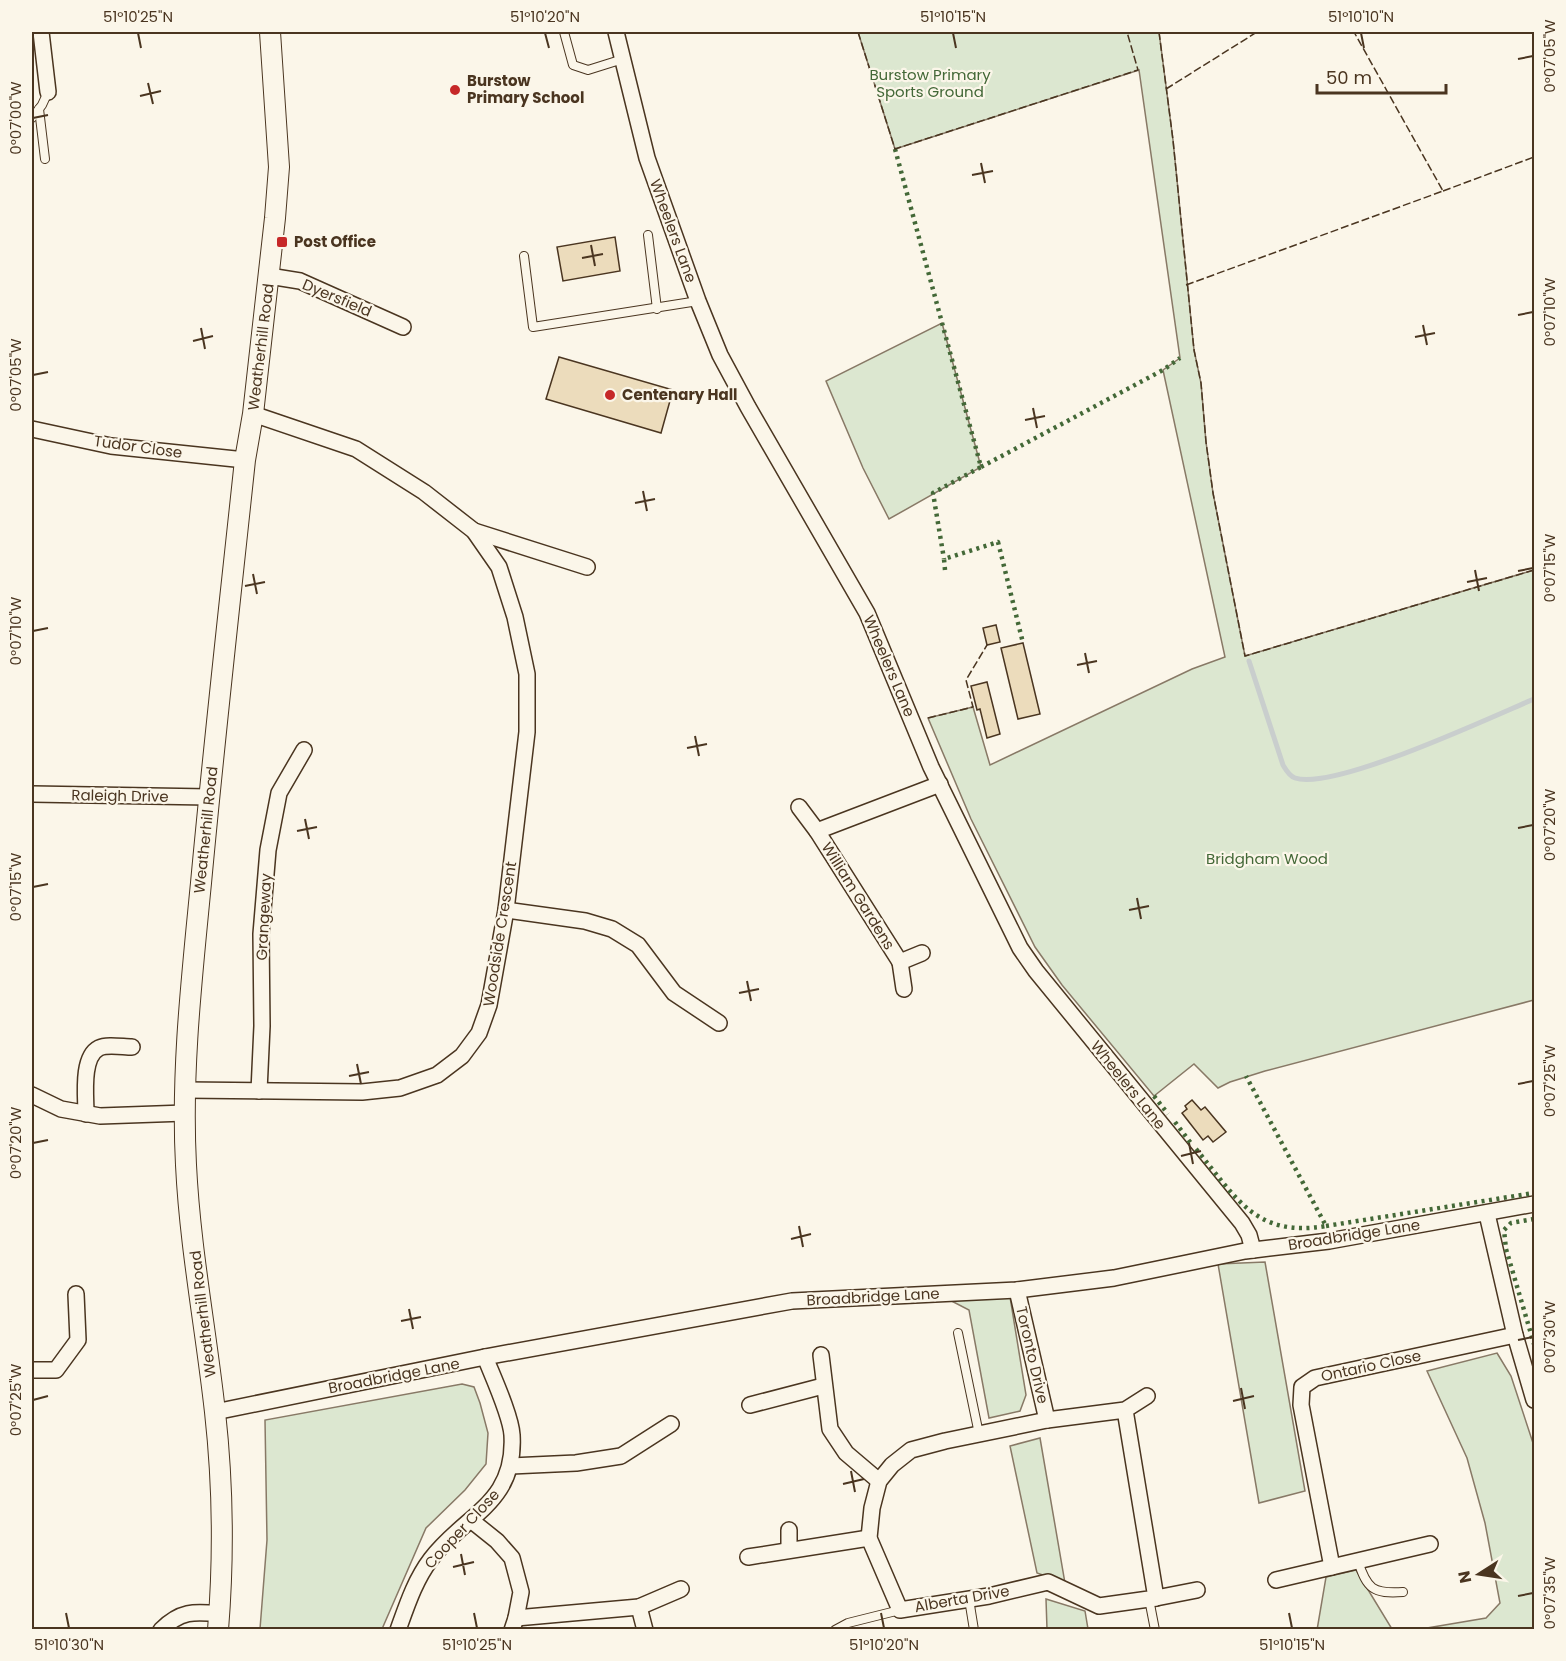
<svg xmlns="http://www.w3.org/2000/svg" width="1566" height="1661" viewBox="0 0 1566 1661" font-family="Poppins,sans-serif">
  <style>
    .green { fill: #dce7d0; stroke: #887966; stroke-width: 1.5 }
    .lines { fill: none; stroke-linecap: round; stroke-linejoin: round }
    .stream { stroke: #c9cecd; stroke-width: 5 }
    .building { fill: #ecdcbc; stroke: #4a3520; stroke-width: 1.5 }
    .service-casing { stroke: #4a3520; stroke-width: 10 }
    .minor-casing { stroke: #4a3520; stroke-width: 18 }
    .tertiary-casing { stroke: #4a3520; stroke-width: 22 }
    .service { stroke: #fbf6e9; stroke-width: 8 }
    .minor { stroke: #fbf6e9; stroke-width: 15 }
    .tertiary { stroke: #fbf6e9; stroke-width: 20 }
    .hedge { stroke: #436837; stroke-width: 4.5; stroke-dasharray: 3 4.5; stroke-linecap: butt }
    .fence { stroke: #4a3520; stroke-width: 1.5; stroke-dasharray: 8 3; stroke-linecap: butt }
    .ticks { fill: none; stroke: #4a3520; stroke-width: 2 }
    .poi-dot { fill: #c62828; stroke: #fbf6e9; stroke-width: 2 }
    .labels { text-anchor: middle; stroke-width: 4.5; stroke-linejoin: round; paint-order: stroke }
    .park-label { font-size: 15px; fill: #436837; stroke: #fbf6e9 }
    .poi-label { font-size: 15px; font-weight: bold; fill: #4a3520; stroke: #fbf6e9; text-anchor: start }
    .street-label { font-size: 15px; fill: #4a3520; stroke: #fbf6e9 }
    .neatline { fill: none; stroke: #4a3520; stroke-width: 2 }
    .ticks-label { font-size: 15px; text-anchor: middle; fill: #4a3520 }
  </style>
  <rect width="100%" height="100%" fill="#fbf6e9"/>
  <g class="green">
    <path d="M 858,32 L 1159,32 L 1173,140 L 1194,350 L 1201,383 L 1206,442 L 1213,493 L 1245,656 L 1534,570 L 1534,1000 L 1265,1071 L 1230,1082 L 1218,1088 L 1194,1064 L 1154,1096 L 1062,985 L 1035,947 L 971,819 L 928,718 L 973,707 L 990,765 L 1192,669 L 1225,657 L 1163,370 L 1180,358 L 1139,70 L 895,149 Z"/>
    <path d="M 942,323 L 981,467 L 889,519 L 863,468 L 826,381 Z"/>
    <path d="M 1265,1262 L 1305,1491 L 1259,1503 L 1218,1264 Z"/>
    <path d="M 940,1295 L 1010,1297 L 1026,1395 L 1020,1411 L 989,1418 L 969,1310 Z"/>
    <path d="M 1497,1353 L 1511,1376 L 1534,1446 L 1534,1629 L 1421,1629 L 1486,1618 L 1500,1603 L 1485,1523 L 1467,1458 L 1427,1371 Z"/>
    <path d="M 462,1384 L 474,1387 L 480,1403 L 488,1433 L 486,1464 L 465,1490 L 426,1528 L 382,1629 L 260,1629 L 267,1540 L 265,1420 Z"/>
    <path d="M 1040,1438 L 1065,1583 L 1037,1573 L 1010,1446 Z"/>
    <path d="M 1356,1570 L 1392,1629 L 1317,1630 L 1326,1577 Z"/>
    <path d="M 1046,1599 L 1085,1611 L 1088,1629 L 1047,1629 Z"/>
  </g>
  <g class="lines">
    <path class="stream" d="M 1249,661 L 1283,765 C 1286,770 1289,776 1295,778 C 1334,791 1491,717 1534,699"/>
  </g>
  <g class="building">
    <path d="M 615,237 L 620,271 L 563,281 L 557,247 Z"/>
    <path d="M 559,357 L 673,390 L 661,433 L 546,399 Z"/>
    <path d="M 996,625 L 1000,642 L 987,645 L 983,628 Z"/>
    <path d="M 1023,643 L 1040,714 L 1018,719 L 1001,648 Z"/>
    <path d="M 987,682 L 1000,734 L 987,738 L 980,709 L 977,710 L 971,686 Z"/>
    <path d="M 1192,1100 L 1201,1110 L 1205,1107 L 1226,1132 L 1213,1142 L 1208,1136 L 1203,1140 L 1182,1113 L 1187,1109 L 1185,1106 Z"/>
  </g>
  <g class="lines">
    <g class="service-casing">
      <g id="service">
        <path d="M 564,32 L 573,65 L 588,70 L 623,59"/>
        <path d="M 39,109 L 45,159"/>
        <path d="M 32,118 L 42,105 L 48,92"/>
        <path d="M 648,235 L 657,309"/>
        <path d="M 524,256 L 533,327 L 698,301"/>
        <path d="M 958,1333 L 979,1434"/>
        <path d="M 1358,1561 C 1367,1589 1373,1594 1403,1592"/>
        <path d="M 969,1599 L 974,1630"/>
        <path d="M 1149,1599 L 1155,1630"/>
        <path d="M 835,1630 L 848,1623 L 900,1610"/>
      </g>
    </g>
    <g class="minor-casing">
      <g id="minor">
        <path d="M 41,32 L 48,92"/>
        <path d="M 616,32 L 647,158 L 698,301 L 720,355 L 748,407 L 867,613 L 931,767 L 1020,948 L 1036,971 L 1242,1223 L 1249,1235 L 1253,1250"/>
        <path d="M 269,276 L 300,281 L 403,327"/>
        <path d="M 32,429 L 111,446 L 245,460"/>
        <path d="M 474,531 L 587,567"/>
        <path d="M 32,794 L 209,797"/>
        <path d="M 799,807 L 817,831"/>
        <path d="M 506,910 L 585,921 L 612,929 L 638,945 L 674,993 L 719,1023"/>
        <path d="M 922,953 L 900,962 L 817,831 L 940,784"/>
        <path d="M 900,962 L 904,989"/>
        <path d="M 185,1090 L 362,1092 L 400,1088 L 437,1075 L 462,1056 L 479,1033 L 489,1005 L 506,910 L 527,732 L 527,674 L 515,617 L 499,567 L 474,531 L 424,492 L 356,449 L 253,414"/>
        <path d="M 259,1091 L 262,1026 L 261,934 L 268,850 L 279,793 L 304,750"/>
        <path d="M 32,1095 L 61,1109 L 100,1116 L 185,1113"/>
        <path d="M 86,1114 C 86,1097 81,1057 99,1048 C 107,1044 123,1047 132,1047"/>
        <path d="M 1487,1214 L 1515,1335 L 1534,1400"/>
        <path d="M 1017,1290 L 1047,1420"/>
        <path d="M 821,1355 L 830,1429 L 846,1453 L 879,1481"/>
        <path d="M 32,1370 L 56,1370 L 78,1340 L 76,1294"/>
        <path d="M 750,1405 L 823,1386"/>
        <path d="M 1125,1410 L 1156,1598 L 1099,1606 L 1048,1582 L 989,1596 L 900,1610 L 869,1538 L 872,1508 L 879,1481 L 892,1465 L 911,1450 L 945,1441 L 1047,1420 L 1125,1410 L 1147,1396"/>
        <path d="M 215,1412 L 485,1357 L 792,1301 L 1017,1290 L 1114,1278 L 1245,1251 L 1329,1241 L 1534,1204"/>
        <path d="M 511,1466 L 576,1463 L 621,1456 L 671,1424"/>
        <path d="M 472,1521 L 497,1541 L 512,1558 L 521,1592 L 516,1618 L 512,1630"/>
        <path d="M 789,1530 L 789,1550"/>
        <path d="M 748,1557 L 869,1538"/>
        <path d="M 1332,1567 L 1301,1405 L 1302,1387 L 1315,1378 L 1515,1335"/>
        <path d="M 1276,1580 L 1430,1544"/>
        <path d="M 1156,1598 L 1197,1590"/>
        <path d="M 639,1607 L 645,1630"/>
        <path d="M 516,1618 L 639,1607 L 681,1589"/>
        <path d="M 161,1630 C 180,1611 194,1611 219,1614"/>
        <path d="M 398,1630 C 407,1605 415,1580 431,1559 C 465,1514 516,1504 512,1435 C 511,1416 493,1377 485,1357"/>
      </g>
    </g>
    <g class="tertiary-casing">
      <path id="tertiary" d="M 218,1630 C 224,1556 223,1484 215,1412 C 206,1330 190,1248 186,1165 C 181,1071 192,976 201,883 C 214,742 230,601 245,460 L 253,414 L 275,218 L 279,167 L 270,32"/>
    </g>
    <use href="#service" class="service"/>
    <use href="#minor" class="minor"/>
    <use href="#tertiary" class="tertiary"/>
    <g class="hedge">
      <path d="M 895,149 L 981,467 L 933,493 L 944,559"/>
      <path d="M 981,467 L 1163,370 L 1180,358"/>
      <path d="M 945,570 L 944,559 L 998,542 L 1023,643"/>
      <path d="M 1154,1096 L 1168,1114"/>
      <path d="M 1175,1122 L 1193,1146"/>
      <path d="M 1196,1149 C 1236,1197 1255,1238 1326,1226 L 1246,1076"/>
      <path d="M 1534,1219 L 1511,1223 L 1504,1230 L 1506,1249 L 1534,1344"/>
      <path d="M 1326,1226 L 1534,1193"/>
    </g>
    <g class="fence">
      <path d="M 858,32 L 895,149 L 1138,70 L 1127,32"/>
      <path d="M 1159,32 L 1173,140 L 1194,350 L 1201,383 L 1206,442 L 1213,493 L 1245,656 L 1534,570"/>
      <path d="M 1166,89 L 1257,32"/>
      <path d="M 1443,191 L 1534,157"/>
      <path d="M 1186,285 L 1443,191 L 1354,32"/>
      <path d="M 928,718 L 973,707 L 966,680 L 987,645"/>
    </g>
  </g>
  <path class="ticks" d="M 138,33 L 141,48M 545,33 L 549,48M 953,33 L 956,48M 1361,33 L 1364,48M 1518,59 L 1533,56M 148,83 L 153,104M 140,96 L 161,91M 33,118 L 48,115M 981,163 L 985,183M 972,175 L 993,171M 591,245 L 595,266M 582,258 L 603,254M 1518,315 L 1533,312M 1423,325 L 1427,345M 201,328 L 205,349M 1415,337 L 1435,333M 193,341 L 213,336M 33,375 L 48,372M 1033,408 L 1037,428M 1025,420 L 1045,416M 643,491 L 647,511M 635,503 L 655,499M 1475,570 L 1479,591M 1518,571 L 1533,568M 253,574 L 257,594M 1467,582 L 1487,578M 245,586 L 265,582M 33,631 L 48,628M 1085,653 L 1089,673M 1077,665 L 1097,661M 695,736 L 699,756M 687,748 L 707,744M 305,819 L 309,839M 1518,828 L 1533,825M 297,831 L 317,827M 33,887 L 48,884M 1137,898 L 1141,919M 1129,910 L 1149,906M 747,981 L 751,1001M 739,993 L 759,989M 357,1064 L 361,1084M 349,1076 L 369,1072M 1518,1084 L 1533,1081M 33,1143 L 48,1140M 1189,1143 L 1193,1164M 1181,1156 L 1201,1151M 799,1226 L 803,1247M 791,1239 L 811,1234M 409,1309 L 413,1329M 401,1321 L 421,1317M 1518,1340 L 1533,1337M 1241,1388 L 1245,1409M 33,1400 L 48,1396M 1233,1401 L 1254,1396M 851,1471 L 855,1492M 843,1484 L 864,1479M 461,1554 L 465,1575M 453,1567 L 474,1562M 1518,1596 L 1533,1593M 66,1613 L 69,1628M 474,1613 L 477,1628M 881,1613 L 884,1628M 1289,1613 L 1292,1628"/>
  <g class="poi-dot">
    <circle cx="455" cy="90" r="6"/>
    <rect x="276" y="236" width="12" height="12" rx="3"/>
    <circle cx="610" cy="395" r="6"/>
  </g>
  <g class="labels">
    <g class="park-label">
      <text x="930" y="80">Burstow Primary<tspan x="930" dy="17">Sports Ground</tspan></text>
      <text x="1267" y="864">Bridgham Wood</text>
    </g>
    <g class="poi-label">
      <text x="467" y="86">Burstow<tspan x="467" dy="17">Primary School</tspan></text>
      <text x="294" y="247">Post Office</text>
      <text x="622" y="400">Centenary Hall</text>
    </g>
    <g class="street-label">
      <text transform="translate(673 231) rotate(70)" y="5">Wheelers Lane</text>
      <text transform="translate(337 298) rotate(23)" y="5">Dyersfield</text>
      <text transform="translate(261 347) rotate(-83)" y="5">Weatherhill Road</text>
      <text transform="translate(138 447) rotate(8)" y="5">Tudor Close</text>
      <text transform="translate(889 666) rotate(67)" y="5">Wheelers Lane</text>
      <text transform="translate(120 796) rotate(1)" y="5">Raleigh Drive</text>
      <text transform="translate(206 830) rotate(-84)" y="5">Weatherhill Road</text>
      <text transform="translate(858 896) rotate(58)" y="5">William Gardens</text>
      <text transform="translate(264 917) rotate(-87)" y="5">Grangeway</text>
      <text transform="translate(500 934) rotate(-81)" y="5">Woodside Crescent</text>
      <text transform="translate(1128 1085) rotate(51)" y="5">Wheelers Lane</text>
      <text transform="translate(1354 1235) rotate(-9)" y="5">Broadbridge Lane</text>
      <text transform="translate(873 1297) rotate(-3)" y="5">Broadbridge Lane</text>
      <text transform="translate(203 1314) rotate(-97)" y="5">Weatherhill Road</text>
      <text transform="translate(1032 1355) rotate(77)" y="5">Toronto Drive</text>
      <text transform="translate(1371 1366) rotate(-12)" y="5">Ontario Close</text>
      <text transform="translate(394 1376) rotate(-11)" y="5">Broadbridge Lane</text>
      <text transform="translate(462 1529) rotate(-47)" y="5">Cooper Close</text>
      <text transform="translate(962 1599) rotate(-10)" y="5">Alberta Drive</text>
    </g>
  </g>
  <rect width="1566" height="1661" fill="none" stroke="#fbf6e9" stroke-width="66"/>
  <g transform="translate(1479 1574) rotate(258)" stroke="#fbf6e9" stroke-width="4.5" paint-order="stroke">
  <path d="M0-4.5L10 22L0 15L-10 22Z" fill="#4a3520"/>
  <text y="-9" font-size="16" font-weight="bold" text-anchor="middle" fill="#4a3520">N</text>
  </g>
  <path d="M1317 84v9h129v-9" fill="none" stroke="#4a3520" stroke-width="3"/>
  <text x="1326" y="84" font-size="18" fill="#4a3520" stroke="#fbf6e9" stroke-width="4.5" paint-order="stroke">50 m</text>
  <rect x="33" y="33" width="1500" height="1595" class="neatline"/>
  <g class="ticks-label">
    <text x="138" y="22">51°10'25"N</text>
    <text x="545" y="22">51°10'20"N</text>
    <text x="953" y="22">51°10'15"N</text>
    <text x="1361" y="22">51°10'10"N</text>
    <text transform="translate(1550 56) rotate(-90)" y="5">0°07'05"W</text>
    <text transform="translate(16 118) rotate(-90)" y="5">0°07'00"W</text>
    <text transform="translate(1550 312) rotate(-90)" y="5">0°07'10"W</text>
    <text transform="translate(16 375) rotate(-90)" y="5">0°07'05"W</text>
    <text transform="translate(1550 568) rotate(-90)" y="5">0°07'15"W</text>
    <text transform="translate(16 631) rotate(-90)" y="5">0°07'10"W</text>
    <text transform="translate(1550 825) rotate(-90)" y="5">0°07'20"W</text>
    <text transform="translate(16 887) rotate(-90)" y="5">0°07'15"W</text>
    <text transform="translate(1550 1081) rotate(-90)" y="5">0°07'25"W</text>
    <text transform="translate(16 1143) rotate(-90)" y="5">0°07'20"W</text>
    <text transform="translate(1550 1337) rotate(-90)" y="5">0°07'30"W</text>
    <text transform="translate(16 1400) rotate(-90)" y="5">0°07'25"W</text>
    <text transform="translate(1550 1593) rotate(-90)" y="5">0°07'35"W</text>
    <text x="69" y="1650">51°10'30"N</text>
    <text x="477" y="1650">51°10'25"N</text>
    <text x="884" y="1650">51°10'20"N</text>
    <text x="1292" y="1650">51°10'15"N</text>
  </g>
</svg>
